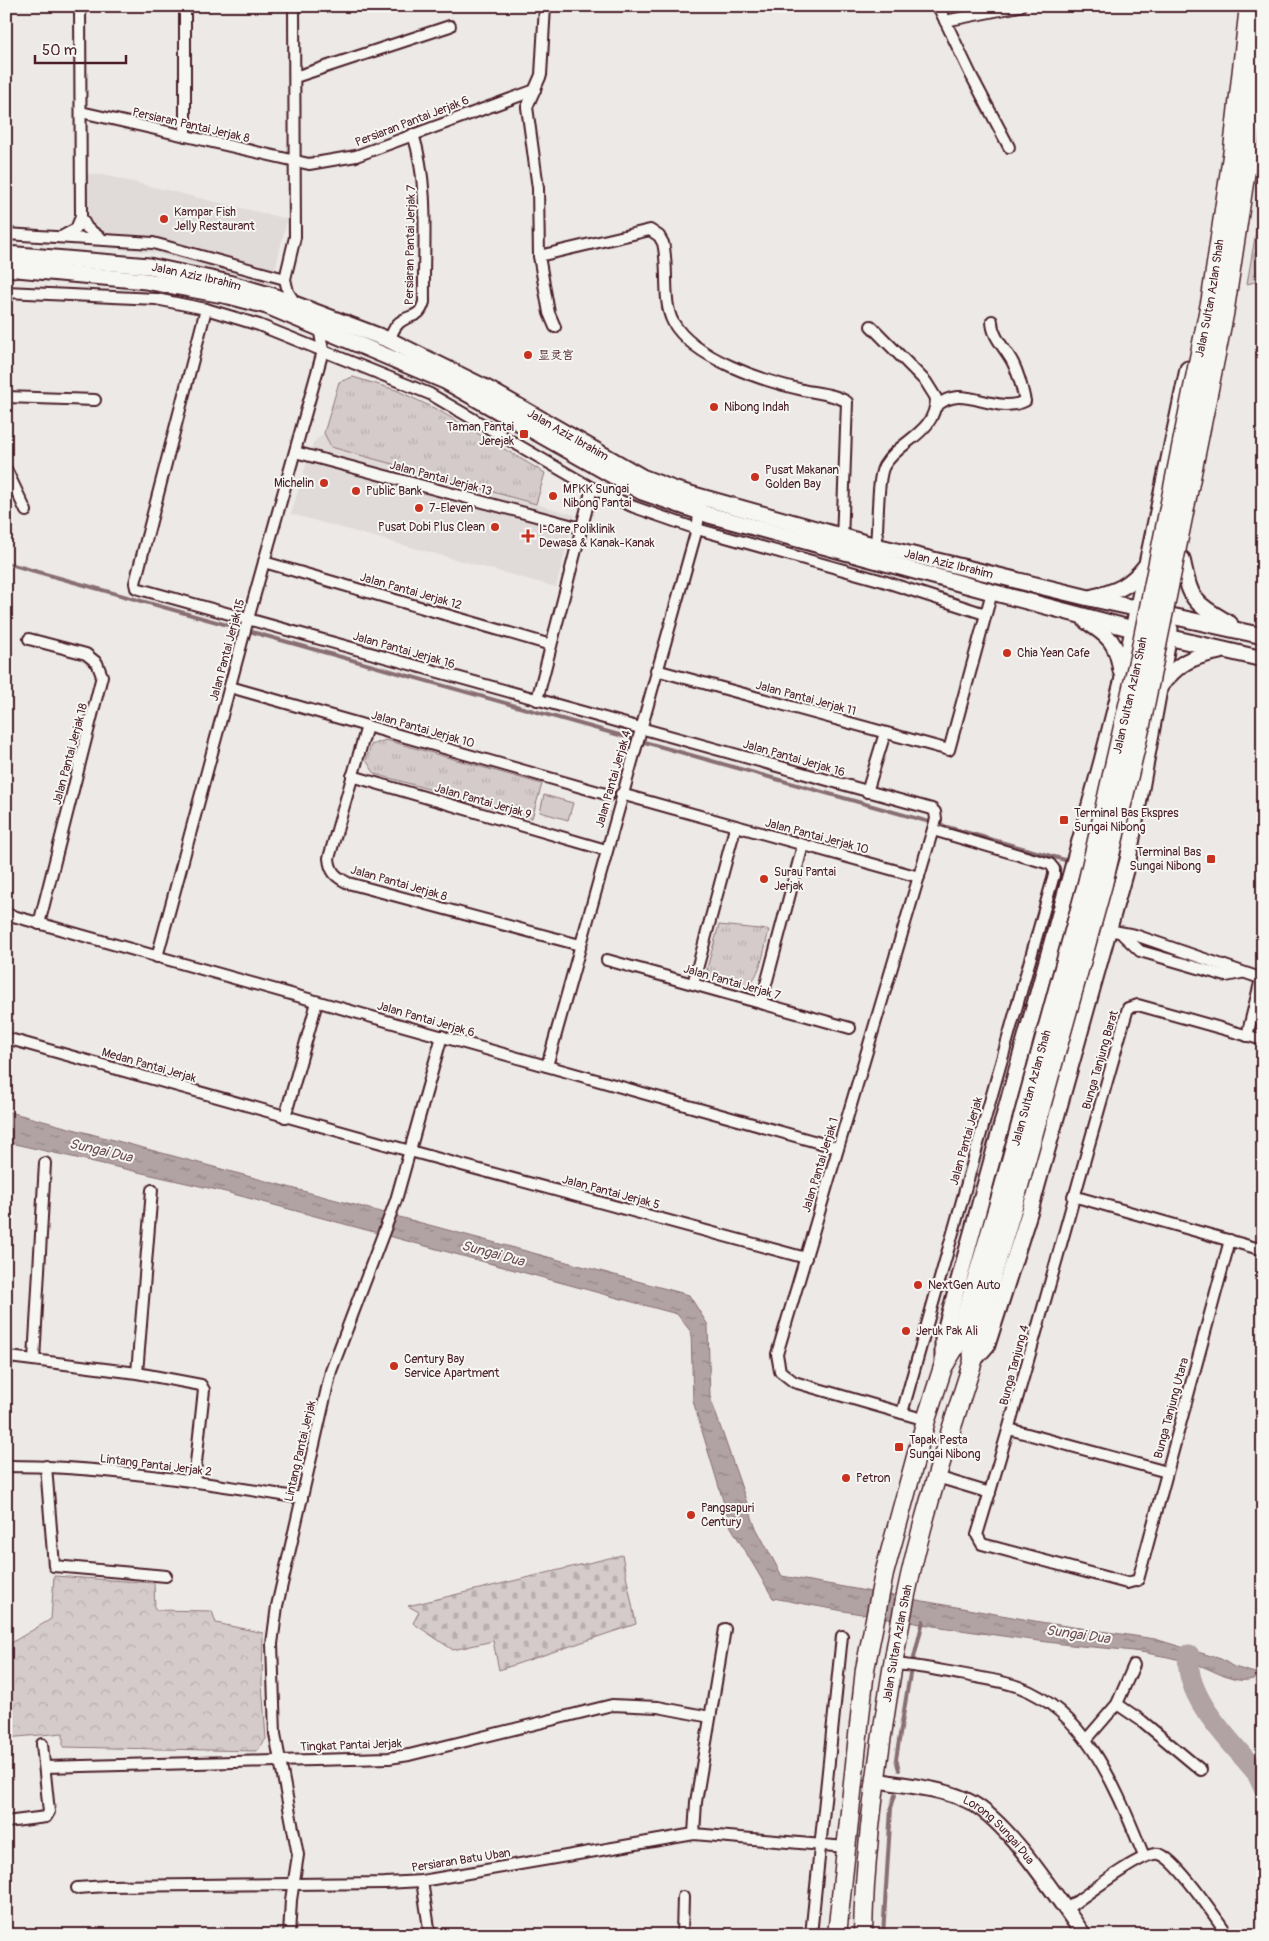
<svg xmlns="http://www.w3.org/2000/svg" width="1269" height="1941" viewBox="0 0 1269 1941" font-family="Pangolin,'LXGW WenKai TC',sans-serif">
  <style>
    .built { fill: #e0dad8 }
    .grass { fill: url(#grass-tufts); stroke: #8f757a }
    .forest { fill: url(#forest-crowns); stroke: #8f757a }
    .cemetery { fill: url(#cemetery-stones); stroke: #8f757a }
    .pitch { fill: #d4cbca; stroke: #8f757a }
    .water { fill: url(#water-ripples); stroke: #886e73 }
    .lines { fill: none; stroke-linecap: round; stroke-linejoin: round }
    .stream { stroke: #886e73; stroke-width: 4 }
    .river { stroke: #b1a2a3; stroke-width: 21 }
    .street-casing { stroke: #4a1f2b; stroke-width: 14 }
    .secondary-casing { stroke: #4a1f2b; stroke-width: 18 }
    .primary-casing { stroke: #4a1f2b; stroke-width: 19 }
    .highway-casing { stroke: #4a1f2b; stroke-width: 21 }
    .street { stroke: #f6f6f2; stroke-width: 10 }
    .secondary { stroke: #f6f6f2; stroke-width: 14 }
    .primary { stroke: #f6f6f2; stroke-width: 15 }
    .highway { stroke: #f6f6f2; stroke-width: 18 }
    .highway-bridge-casing { stroke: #4a1f2b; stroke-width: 21; stroke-linecap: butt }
    .highway-bridge { stroke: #f6f6f2; stroke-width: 18 }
    .poi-dot { fill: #c8321e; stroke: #f6f6f2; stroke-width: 2 }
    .labels { text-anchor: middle; stroke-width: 4; stroke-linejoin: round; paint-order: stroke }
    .street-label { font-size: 12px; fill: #4a1f2b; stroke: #f6f6f2 }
    .poi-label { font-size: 12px; fill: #4a1f2b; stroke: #f6f6f2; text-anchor: start }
    .water-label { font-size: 14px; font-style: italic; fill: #6e4d55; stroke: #f6f6f2 }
  </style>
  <defs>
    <pattern id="grass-tufts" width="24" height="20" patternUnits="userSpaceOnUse" patternTransform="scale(1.25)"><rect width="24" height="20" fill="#d4cbca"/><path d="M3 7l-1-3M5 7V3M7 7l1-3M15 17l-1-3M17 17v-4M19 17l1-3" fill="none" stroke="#b8aeae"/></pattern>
    <pattern id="forest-crowns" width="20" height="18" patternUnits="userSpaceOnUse" patternTransform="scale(1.25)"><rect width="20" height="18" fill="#d4cbca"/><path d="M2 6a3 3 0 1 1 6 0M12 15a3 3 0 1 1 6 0" fill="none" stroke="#b8aeae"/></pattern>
    <pattern id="cemetery-stones" width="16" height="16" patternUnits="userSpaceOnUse" patternTransform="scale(1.25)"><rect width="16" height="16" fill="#d4cbca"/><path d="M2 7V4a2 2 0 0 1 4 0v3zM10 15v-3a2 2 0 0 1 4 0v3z" fill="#b8aeae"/></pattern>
    <pattern id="water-ripples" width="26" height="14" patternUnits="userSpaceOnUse" patternTransform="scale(1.25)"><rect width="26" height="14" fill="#b1a2a3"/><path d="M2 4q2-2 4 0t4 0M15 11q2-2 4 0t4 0" fill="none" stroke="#928385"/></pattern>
  </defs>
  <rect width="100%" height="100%" fill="#ece9e6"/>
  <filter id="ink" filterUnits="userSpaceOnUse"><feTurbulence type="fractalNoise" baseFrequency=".02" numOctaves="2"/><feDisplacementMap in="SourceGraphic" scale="10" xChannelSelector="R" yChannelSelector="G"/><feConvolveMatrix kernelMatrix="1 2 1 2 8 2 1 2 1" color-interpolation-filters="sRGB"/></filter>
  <g filter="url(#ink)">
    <g class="built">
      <path d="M 87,174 L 103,175 L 287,219 L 271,287 L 155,253 L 91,246 L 88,216 Z"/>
      <path d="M 324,433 L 331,447 L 575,515 L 556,587 L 291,514 L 313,443 Z"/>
    </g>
    <g class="grass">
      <path d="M 353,377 L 396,390 L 438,410 L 545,473 L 536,504 L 331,447 L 324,433 L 339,382 Z"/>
      <path d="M 386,740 L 542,784 L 532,818 L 375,774 L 366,760 L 371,745 Z"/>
      <path d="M 719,925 L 769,930 C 765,944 760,986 742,987 C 736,987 729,983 723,982 C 714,980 708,978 707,968 Z"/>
    </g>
    <path class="forest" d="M 54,1576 L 154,1583 L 155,1610 L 212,1611 L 216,1623 L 263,1633 L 262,1683 L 266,1739 L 257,1751 L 63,1747 L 63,1733 L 6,1738 L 6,1646 L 51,1619 Z"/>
    <g class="cemetery">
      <path d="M 1263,190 L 1263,280 L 1247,284 Z"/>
      <path d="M 622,1555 L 636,1624 L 499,1670 L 493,1641 L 453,1650 L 413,1623 L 419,1612 L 408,1606 Z"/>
    </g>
    <path class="pitch" d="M 544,795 L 573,803 L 568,820 L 540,812 Z"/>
    <path class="water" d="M 6,1111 L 689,1295 L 708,1325 L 710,1397 L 755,1526 L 782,1576 L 1046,1623 L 1155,1639 L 1221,1659 L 1234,1667 L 1262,1675 C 1238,1689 1220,1672 1198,1665 C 1185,1661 1170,1657 1157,1655 C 1124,1648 1089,1648 1055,1643 C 960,1631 867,1616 773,1598 L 731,1527 L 693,1401 L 691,1332 L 677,1314 L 226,1192 L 6,1142 Z"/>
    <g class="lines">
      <g class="stream">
        <path d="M 6,563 L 1065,860"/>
        <path d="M 899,1770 L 896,1759 L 910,1674 L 923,1621"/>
        <path d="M 883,1935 L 891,1808 L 895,1795"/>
      </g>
      <path class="river" d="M 1189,1655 C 1183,1697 1232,1742 1257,1773 L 1263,1786"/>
      <g class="street-casing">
        <g id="street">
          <path d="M 294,6 L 295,237 L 285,279 L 288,292 L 295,303"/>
          <path d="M 545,6 L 541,75 L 527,107 L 538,188 L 539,256 L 549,313 L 555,327"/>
          <path d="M 938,6 L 971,75 L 1009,147"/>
          <path d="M 945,21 L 1020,6"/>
          <path d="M 295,77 L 450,26"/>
          <path d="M 81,112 L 309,164 L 356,156 L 535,90"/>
          <path d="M 185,136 L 185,6"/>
          <path d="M 81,217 L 87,228 L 102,239"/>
          <path d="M 6,234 L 153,243 L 285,279"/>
          <path d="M 61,237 L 76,229 L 81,217 L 80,6"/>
          <path d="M 539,256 L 650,230 L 659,236 L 663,243 C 669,266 662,302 673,322 C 694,359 764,381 803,390 C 816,393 835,394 847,402 L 842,542"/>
          <path d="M 6,292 L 156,299 L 206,309 L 259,325 L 430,394 L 592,488 L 634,507 L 697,529 L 883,581 L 985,614"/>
          <path d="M 206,309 L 135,583 L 136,588 L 932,809 L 935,812 L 936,819 L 777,1354 L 780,1371 L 794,1382 L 926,1420"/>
          <path d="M 871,326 L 926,382 L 936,398 C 936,434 899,440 884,466 C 876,480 879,532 875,551"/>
          <path d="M 389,340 C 393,332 395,324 403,320 C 415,314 420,316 424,302 C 423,247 430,187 413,134"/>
          <path d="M 6,397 L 95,400"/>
          <path d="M 936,407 C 962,381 993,416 1025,401 C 1022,387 1019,375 1013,363 C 1006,349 992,337 992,321"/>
          <path d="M 295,452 L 581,528"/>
          <path d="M 6,469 L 26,511"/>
          <path d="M 264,562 L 551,645"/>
          <path d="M 29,639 L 86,654 L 97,663 L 102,676 L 39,924"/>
          <path d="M 656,670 L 949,750 L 992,592"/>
          <path d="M 230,687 L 609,795"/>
          <path d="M 537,700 L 592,488"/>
          <path d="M 367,726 L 329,858 C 330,872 336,877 348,883 L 580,945"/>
          <path d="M 352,776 L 606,850"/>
          <path d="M 867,792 L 885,733"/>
          <path d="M 621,794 L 919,877"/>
          <path d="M 6,914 L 838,1148"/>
          <path d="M 1108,930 L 1135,935 L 1263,979"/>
          <path d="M 1123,935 L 1140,951 L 1226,976 L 1241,973"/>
          <path d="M 157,957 L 248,619 L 323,351 L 319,327"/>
          <path d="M 607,960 L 850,1028"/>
          <path d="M 693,984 L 735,828"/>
          <path d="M 761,1003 L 803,845"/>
          <path d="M 1247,1036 L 1261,979"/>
          <path d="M 6,1038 L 410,1151 L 806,1258"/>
          <path d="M 547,1066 L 697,529 L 700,508"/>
          <path d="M 285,1117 L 317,1002"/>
          <path d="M 1073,1196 L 1263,1250"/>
          <path d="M 1230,1240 L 1138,1580 L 1127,1583 L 982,1544 L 977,1535 C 1030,1360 1077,1184 1128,1008 L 1138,1005 L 1263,1040"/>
          <path d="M 9,1357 L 137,1373 L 201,1385 L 204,1390 L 194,1481"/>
          <path d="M 34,1360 L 45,1163"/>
          <path d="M 137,1373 L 152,1190"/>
          <path d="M 902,1413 L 1054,875 L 1054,869 L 1050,864 L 933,830"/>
          <path d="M 1009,1429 L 1167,1472"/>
          <path d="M 6,1466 C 105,1466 205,1483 302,1498"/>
          <path d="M 46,1466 L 54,1566 L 166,1576"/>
          <path d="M 937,1477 L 990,1493"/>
          <path d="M 892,1664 C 915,1665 937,1670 960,1674 C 980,1678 1000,1680 1019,1687 C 1089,1713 1118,1794 1144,1856"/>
          <path d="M 1117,1704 L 1142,1721 L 1201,1770"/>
          <path d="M 1086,1740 L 1117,1704 L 1134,1665"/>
          <path d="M 45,1767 L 389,1758 L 409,1755 L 612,1705 L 658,1707 L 710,1717"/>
          <path d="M 6,1822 L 46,1817 L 49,1812 L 42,1744"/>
          <path d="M 694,1834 L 696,1802 L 725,1629"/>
          <path d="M 422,1881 L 430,1935"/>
          <path d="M 77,1888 L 107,1886 L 385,1883 L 422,1881 L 694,1834 L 846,1847"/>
          <path d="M 1065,1910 C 1081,1899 1143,1850 1159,1854 C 1176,1858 1216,1918 1228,1935"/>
          <path d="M 289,1935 L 291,1900 L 298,1855 L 275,1734 L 272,1644 L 277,1606 L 331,1371 L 396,1200 L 442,1036"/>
          <path d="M 682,1935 L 683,1897"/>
          <path d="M 811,1935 L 842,1636"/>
        </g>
      </g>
      <g class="secondary-casing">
        <g id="secondary">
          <path id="s1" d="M 875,1780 C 906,1786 945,1788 972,1803 C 1011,1825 1056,1897 1084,1935"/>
        </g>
      </g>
      <g class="primary-casing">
        <g id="primary">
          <path id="s2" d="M 6,254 L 149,266 L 225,282 L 273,296 L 389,340 L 488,389 L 642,477 L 676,490 L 876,546 L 1089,598 L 1263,636"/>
          <path d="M 6,268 L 146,281 L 229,296 L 267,306 L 445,381 L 642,492 L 709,515 L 992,592 L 1133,629 L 1263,659"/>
          <path d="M 1182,559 C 1191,602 1193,602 1230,624"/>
          <path d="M 1093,597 C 1116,592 1130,586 1145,567"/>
          <path d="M 1086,621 C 1109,636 1117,642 1121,671"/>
          <path d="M 1160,686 C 1179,662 1191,657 1220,651"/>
          <path d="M 973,1361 L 987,1345 L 1031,1207 L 1128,860 L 1170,629"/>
          <path d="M 943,1367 L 943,1338 L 1102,761 L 1122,682 L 1188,369"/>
        </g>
      </g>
      <g class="highway-casing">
        <g id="highway">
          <path d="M 837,1935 L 865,1669 L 884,1574 L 926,1420 L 943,1367 L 958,1342 L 1003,1190"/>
          <path id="s3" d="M 863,1935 C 864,1865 873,1796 883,1728 C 893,1661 904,1593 922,1528 C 937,1472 955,1417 973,1361 L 972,1342 L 1017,1193"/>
        </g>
      </g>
      <use href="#street" class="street"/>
      <use href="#secondary" class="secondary"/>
      <use href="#primary" class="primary"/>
      <use href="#highway" class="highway"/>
      <g class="highway-bridge-casing">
        <g id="highway-bridge">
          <path id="s4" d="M 1003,1190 L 1087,884 L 1139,657 L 1211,298 L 1233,149 L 1249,6"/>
          <path d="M 1017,1193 L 1103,884 L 1141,725 L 1224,315 L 1248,157 L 1263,23"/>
        </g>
      </g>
      <use href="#highway-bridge" class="highway-bridge"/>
    </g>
  </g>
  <g class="poi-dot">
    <circle cx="164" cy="219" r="5"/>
    <circle cx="528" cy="355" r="5"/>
    <circle cx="714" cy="407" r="5"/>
    <rect x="519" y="429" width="10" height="10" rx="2.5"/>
    <circle cx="755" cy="477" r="5"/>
    <circle cx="324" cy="483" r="5"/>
    <circle cx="356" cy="491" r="5"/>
    <circle cx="553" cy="496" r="5"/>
    <circle cx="419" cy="508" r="5"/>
    <circle cx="495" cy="527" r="5"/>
    <path d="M525.5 528.5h5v5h5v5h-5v5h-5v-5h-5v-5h5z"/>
    <circle cx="1007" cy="653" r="5"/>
    <rect x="1059" y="815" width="10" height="10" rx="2.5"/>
    <rect x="1206" y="854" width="10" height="10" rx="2.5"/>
    <circle cx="764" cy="879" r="5"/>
    <circle cx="918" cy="1285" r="5"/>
    <circle cx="906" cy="1331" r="5"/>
    <circle cx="394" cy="1366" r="5"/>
    <rect x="894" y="1442" width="10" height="10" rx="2.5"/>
    <circle cx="846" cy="1478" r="5"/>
    <circle cx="691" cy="1515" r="5"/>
  </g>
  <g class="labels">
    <g class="street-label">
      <text transform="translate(412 121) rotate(-21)" y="4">Persiaran Pantai Jerjak 6</text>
      <text transform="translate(191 125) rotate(13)" y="4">Persiaran Pantai Jerjak 8</text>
      <text transform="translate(410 245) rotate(-89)" y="4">Persiaran Pantai Jerjak 7</text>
      <text dy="4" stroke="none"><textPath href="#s2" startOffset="192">Jalan Aziz Ibrahim</textPath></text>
      <text dy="4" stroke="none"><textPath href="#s4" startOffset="916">Jalan Sultan Azlan Shah</textPath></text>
      <text dy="4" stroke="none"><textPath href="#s2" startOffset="598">Jalan Aziz Ibrahim</textPath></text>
      <text transform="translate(441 478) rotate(15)" y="4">Jalan Pantai Jerjak 13</text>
      <text dy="4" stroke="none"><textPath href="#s2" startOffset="1002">Jalan Aziz Ibrahim</textPath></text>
      <text transform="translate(411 591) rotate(16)" y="4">Jalan Pantai Jerjak 12</text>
      <text transform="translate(227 650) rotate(-75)" y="4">Jalan Pantai Jerjak 15</text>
      <text transform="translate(404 650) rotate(16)" y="4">Jalan Pantai Jerjak 16</text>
      <text dy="4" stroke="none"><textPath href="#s4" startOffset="511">Jalan Sultan Azlan Shah</textPath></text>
      <text transform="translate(806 698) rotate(15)" y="4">Jalan Pantai Jerjak 11</text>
      <text transform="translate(423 729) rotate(16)" y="4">Jalan Pantai Jerjak 10</text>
      <text transform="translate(70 754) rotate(-75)" y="4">Jalan Pantai Jerjak 18</text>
      <text transform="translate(794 758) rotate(16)" y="4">Jalan Pantai Jerjak 16</text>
      <text transform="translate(613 779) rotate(-74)" y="4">Jalan Pantai Jerjak 4</text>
      <text transform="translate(483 801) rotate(16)" y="4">Jalan Pantai Jerjak 9</text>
      <text transform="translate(817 836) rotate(15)" y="4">Jalan Pantai Jerjak 10</text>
      <text transform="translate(399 883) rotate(16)" y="4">Jalan Pantai Jerjak 8</text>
      <text transform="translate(732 982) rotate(16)" y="4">Jalan Pantai Jerjak 7</text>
      <text transform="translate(426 1019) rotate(16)" y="4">Jalan Pantai Jerjak 6</text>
      <text transform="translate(1100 1060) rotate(-74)" y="4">Bunga Tanjung Barat</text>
      <text transform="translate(149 1065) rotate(16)" y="4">Medan Pantai Jerjak</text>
      <text dy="4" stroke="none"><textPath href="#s4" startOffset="106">Jalan Sultan Azlan Shah</textPath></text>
      <text transform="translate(966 1141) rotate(-74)" y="4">Jalan Pantai Jerjak</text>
      <text transform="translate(820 1165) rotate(-73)" y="4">Jalan Pantai Jerjak 1</text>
      <text transform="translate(611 1192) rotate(15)" y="4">Jalan Pantai Jerjak 5</text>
      <text transform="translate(1014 1365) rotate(-75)" y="4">Bunga Tanjung 4</text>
      <text transform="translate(1171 1408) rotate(-75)" y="4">Bunga Tanjung Utara</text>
      <text transform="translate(300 1451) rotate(-77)" y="4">Lintang Pantai Jerjak</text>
      <text transform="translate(156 1465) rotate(7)" y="4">Lintang Pantai Jerjak 2</text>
      <text dy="4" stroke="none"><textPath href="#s3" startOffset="294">Jalan Sultan Azlan Shah</textPath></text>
      <text transform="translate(351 1745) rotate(-2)" y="4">Tingkat Pantai Jerjak</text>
      <text dy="4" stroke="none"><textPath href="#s1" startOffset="138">Lorong Sungai Dua</textPath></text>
      <text transform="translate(461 1860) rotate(-9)" y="4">Persiaran Batu Uban</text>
    </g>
    <g class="poi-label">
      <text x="174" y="216">Kampar Fish<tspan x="174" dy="14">Jelly Restaurant</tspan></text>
      <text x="538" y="359">显灵宫</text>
      <text x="724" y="411">Nibong Indah</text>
      <text x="514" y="431" text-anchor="end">Taman Pantai<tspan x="514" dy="14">Jerejak</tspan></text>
      <text x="765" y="474">Pusat Makanan<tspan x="765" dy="14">Golden Bay</tspan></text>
      <text x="314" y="487" text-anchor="end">Michelin</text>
      <text x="563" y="493">MPKK Sungai<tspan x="563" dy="14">Nibong Pantai</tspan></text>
      <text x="366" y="495">Public Bank</text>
      <text x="429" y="512">7-Eleven</text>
      <text x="485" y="531" text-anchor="end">Pusat Dobi Plus Clean</text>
      <text x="539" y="533">I-Care Poliklinik<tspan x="539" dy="14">Dewasa &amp; Kanak-Kanak</tspan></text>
      <text x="1017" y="657">Chia Yean Cafe</text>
      <text x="1074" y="817">Terminal Bas Ekspres<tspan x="1074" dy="14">Sungai Nibong</tspan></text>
      <text x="1201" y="856" text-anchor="end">Terminal Bas<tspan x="1201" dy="14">Sungai Nibong</tspan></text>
      <text x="774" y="876">Surau Pantai<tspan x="774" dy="14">Jerjak</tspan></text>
      <text x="928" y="1289">NextGen Auto</text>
      <text x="916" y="1335">Jeruk Pak Ali</text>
      <text x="404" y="1363">Century Bay<tspan x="404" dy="14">Service Apartment</tspan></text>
      <text x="909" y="1444">Tapak Pesta<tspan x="909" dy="14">Sungai Nibong</tspan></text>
      <text x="856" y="1482">Petron</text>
      <text x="701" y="1512">Pangsapuri<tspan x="701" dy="14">Century</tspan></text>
    </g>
    <g class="water-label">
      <text transform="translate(101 1150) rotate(13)" y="5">Sungai Dua</text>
      <text transform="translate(493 1253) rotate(15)" y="5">Sungai Dua</text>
      <text transform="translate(1078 1634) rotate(8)" y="5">Sungai Dua</text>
    </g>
  </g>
  <rect width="1269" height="1941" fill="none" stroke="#f6f6f2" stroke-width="25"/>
  <rect x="12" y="12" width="1244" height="1916" fill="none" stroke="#4a1f2b" stroke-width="2" filter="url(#ink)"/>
  <path d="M35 55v8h91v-8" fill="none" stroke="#4a1f2b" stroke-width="2.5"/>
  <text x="42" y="55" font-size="15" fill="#4a1f2b" stroke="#f6f6f2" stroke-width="4" paint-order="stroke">50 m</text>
</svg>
